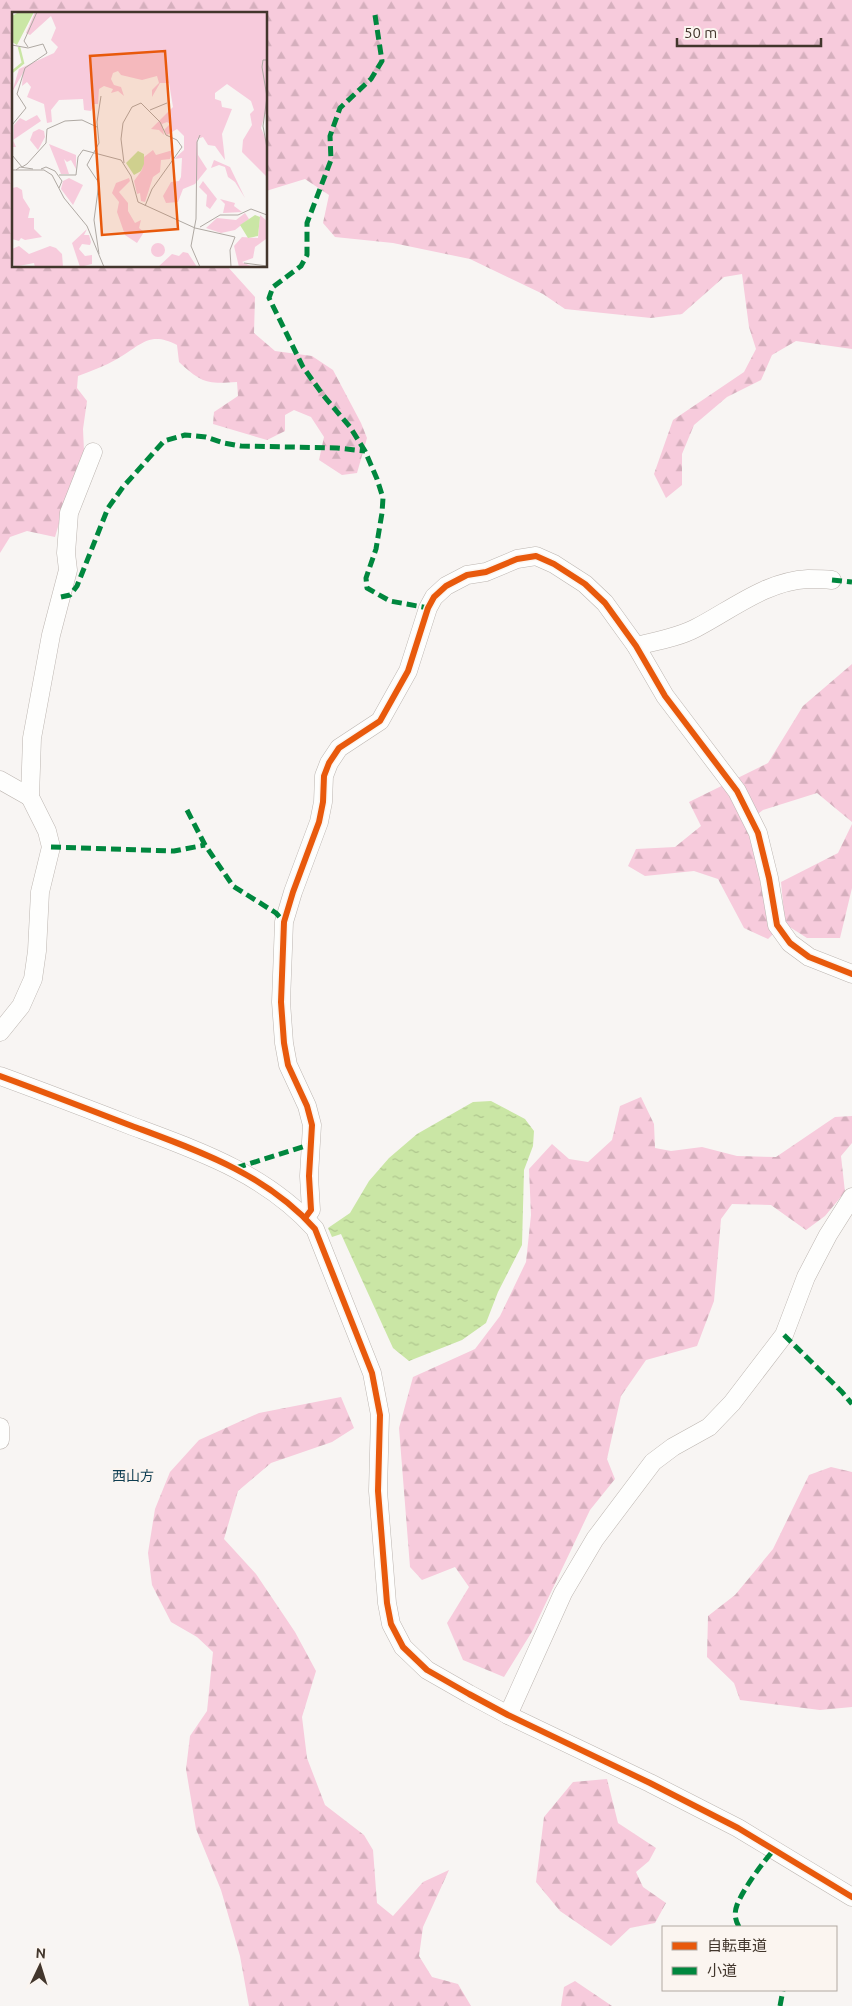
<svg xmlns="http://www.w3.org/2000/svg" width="852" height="2006" viewBox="0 0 852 2006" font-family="Ubuntu,'Noto Sans JP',sans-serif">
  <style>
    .forest { fill: url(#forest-firs) }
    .water { fill: url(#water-ripples) }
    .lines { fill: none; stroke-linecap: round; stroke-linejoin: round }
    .minor-casing { stroke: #bcb5b0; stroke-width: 19 }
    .minor { stroke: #fefefd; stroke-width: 18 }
    .quiet { stroke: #00873e; stroke-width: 5; stroke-dasharray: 10 5; stroke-linecap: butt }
    .cycleway-casing { stroke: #fbf5f0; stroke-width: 9 }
    .cycleway { stroke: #e8590c; stroke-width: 6 }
    .labels { text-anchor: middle; stroke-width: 4; stroke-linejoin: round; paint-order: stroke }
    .neighbourhood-label { font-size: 14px; fill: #0e3d51; stroke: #fbf5f0 }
    .inset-river { fill: none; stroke: #cae6a5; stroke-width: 2.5 }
    .inset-road { fill: none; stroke: #afa9a3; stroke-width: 1 }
    .view { fill: #e8590c; fill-opacity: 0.15; stroke: #e8590c; stroke-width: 2.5 }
    .inset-edge { fill: none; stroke: #42362c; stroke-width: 2.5 }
  </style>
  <defs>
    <pattern id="forest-firs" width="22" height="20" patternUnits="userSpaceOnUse" patternTransform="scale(1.25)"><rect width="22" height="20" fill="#f7cbdc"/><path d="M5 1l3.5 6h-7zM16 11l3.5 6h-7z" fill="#d5afbd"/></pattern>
    <pattern id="water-ripples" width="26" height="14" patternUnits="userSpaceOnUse" patternTransform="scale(1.25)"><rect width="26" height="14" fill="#cae6a5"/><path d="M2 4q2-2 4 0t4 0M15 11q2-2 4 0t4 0" fill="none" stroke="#afc68e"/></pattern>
  </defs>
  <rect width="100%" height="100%" fill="#f8f5f3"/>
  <g class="forest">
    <path d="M 0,0 L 852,0 L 852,349 L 796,341 L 772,355 L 761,380 L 727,397 L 694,425 L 682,454 L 682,485 L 666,498 L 654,474 L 673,420 L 744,372 L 756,349 L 749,327 L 742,274 L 724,277 L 682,314 L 651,318 L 565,309 L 543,294 L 470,259 L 393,243 L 335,237 L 323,223 L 329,195 L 305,179 L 266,191 L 266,14 L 14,14 L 14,266 L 227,266 L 255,297 L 254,333 L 275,351 L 312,356 L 333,370 L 361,423 L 367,438 L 357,473 L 342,475 L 319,460 L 324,437 L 311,417 L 294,410 L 285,415 L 285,431 L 267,440 L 213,424 L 214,412 L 238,396 L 237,382 C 206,384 202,383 179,362 L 177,345 C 149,330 140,346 117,359 C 105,366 91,371 78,376 L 77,388 L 87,401 L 83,429 L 84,451 L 66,500 L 55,537 L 27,531 L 10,537 L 0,553 Z"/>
    <path d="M 852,664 L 852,822 L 817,793 L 763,810 L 745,824 L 756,850 L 774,933 L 768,939 L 744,928 L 718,879 L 694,871 L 645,876 L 628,866 L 636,849 L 675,847 L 701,826 L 689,802 L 768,763 L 803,706 Z"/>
    <path d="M 852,824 L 852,888 L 840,938 L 807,938 L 785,924 L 781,882 L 838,853 Z"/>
    <path d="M 641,1097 L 654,1124 L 655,1148 L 671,1151 L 702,1147 L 737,1156 L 776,1157 L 835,1117 L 852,1116 L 852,1143 L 841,1156 L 845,1192 L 825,1216 L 806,1230 L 771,1205 L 732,1204 L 721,1219 L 714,1301 L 697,1346 L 646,1360 L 621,1396 L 607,1459 L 615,1479 L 590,1510 L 533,1630 L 504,1677 L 463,1660 L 447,1623 L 469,1587 L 455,1567 L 422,1580 L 410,1567 L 399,1428 L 413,1377 L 475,1349 L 500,1316 L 526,1262 L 531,1215 L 529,1169 L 552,1144 L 569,1159 L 588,1162 L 612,1140 L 620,1106 Z"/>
    <path d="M 341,1397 L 354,1428 L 332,1442 L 271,1463 L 238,1491 L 224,1539 L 256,1574 L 295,1632 L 316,1671 L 302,1717 L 307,1758 L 325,1805 L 364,1835 L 373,1850 L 377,1903 L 393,1916 L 423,1882 L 449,1870 L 423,1927 L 419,1956 L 432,1977 L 458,1984 L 471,2006 L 249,2006 L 240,1956 L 221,1890 L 196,1829 L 186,1769 L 190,1736 L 207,1711 L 213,1652 L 197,1637 L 171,1622 L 152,1585 L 148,1553 L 155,1509 L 170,1472 L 199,1440 L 259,1413 Z"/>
    <path d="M 831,1467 L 852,1472 L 852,1707 L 820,1710 L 740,1700 L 734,1683 L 707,1657 L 708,1616 L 735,1595 L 773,1549 L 809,1475 Z"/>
    <path d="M 607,1779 L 618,1823 L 656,1848 L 649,1861 L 636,1872 L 643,1887 L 666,1903 L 655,1923 L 630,1928 L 611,1946 L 560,1911 L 536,1882 L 544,1817 L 573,1782 Z"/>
    <path d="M 575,1981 L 612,2006 L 561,2006 L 564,1987 Z"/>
  </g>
  <path class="water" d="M 491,1101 L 525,1119 L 534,1131 L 533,1146 L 524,1170 L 522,1245 L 498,1292 L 486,1323 L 462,1340 L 409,1361 L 393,1348 L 341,1234 L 332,1237 L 328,1228 L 350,1213 L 369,1181 L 389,1158 L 417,1134 L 473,1102 Z"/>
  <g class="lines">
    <g class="minor-casing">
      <g id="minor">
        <path d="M 636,646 C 656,641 677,638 696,628 C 731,610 766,581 808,579 C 816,579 824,579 832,580"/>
        <path d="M 0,780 L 30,797"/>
        <path d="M 0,1032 L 21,1006 L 33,979 L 37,951 L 40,892 L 51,847 L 47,831 L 30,797 L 32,738 L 51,635 L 68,570 L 66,553 L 69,513 L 93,452"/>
        <path d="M 0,1076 C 44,1092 88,1109 132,1126 C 199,1151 266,1174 315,1229 L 372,1373 L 380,1415 L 378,1491 L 387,1603 L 391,1624 L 403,1647 L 427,1670 L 469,1694 L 508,1715 L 650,1783 L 738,1828 L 852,1897"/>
        <path d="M 305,1218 L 311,1210 L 309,1176 L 312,1125 L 307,1106 L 288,1065 L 284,1043 L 281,1002 L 284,922 L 293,892 L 319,822 L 323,802 L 324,776 L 329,763 L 339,748 L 380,721 L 408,671 L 428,608 L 434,597 L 446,586 L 467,575 L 486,572 L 517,559 L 536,556 L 554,564 L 585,584 L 605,603 L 636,646 L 665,696 L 737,791 L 758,833 L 769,878 L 777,925 L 790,943 L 809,957 L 852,974"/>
        <path d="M 0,1427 L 0,1440"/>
        <path d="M 508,1715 L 563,1593 L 595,1539 L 653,1462 L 673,1447 L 709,1427 L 732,1403 L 784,1335 L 806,1277 L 828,1235 L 852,1197"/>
      </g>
    </g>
    <use href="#minor" class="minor"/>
    <g class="quiet">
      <path d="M 375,15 L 382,61 L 371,79 L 340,108 L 330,136 L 331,160 L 307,223 L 307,255 L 301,266 L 273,287 L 269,298 L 303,367 L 323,395 L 350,427 L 365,451 L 377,479 L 383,498 L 382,513 L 376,549 L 366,578 L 367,588 L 390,601 L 428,608"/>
      <path d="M 832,580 L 852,582"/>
      <path d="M 61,597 L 70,595 L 77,586 L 108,508 L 123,487 L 164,441 L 185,435 L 206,437 L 224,443 L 241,446 L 337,448 L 365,451"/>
      <path d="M 187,810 L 205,845 L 233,886 L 276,913 L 284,922"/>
      <path d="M 51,847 L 174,851 L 205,845"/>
      <path d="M 236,1168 L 312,1144"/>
      <path d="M 784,1335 L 842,1392 L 852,1404"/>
      <path d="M 739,1927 C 735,1920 734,1913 737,1905 C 742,1891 764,1860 775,1849"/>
      <path d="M 780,2006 L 783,1990"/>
    </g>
    <g class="cycleway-casing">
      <g id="cycleway">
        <path d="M 0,1076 C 44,1092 88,1109 132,1126 C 199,1151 266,1174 315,1229 L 372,1373 L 380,1415 L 378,1491 L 387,1603 L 391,1624 L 403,1647 L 427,1670 L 469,1694 L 508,1715 L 650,1783 L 738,1828 L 852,1897"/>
        <path d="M 305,1218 L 311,1210 L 309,1176 L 312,1125 L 307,1106 L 288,1065 L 284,1043 L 281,1002 L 284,922 L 293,892 L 319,822 L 323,802 L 324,776 L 329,763 L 339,748 L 380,721 L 408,671 L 428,608 L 434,597 L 446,586 L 467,575 L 486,572 L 517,559 L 536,556 L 554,564 L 585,584 L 605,603 L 636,646 L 665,696 L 737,791 L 758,833 L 769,878 L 777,925 L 790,943 L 809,957 L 852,974"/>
      </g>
    </g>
    <use href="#cycleway" class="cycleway"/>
  </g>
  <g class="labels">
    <g class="neighbourhood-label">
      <text x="133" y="1481">西山方</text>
    </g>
  </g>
  <g transform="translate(12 12)">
    <rect width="255" height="255" fill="#f8f5f3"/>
    <path d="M 23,0 L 255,1 L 255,103 L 253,102 L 249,116 L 255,130 L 255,165 L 230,140 L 231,128 L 240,113 L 238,102 L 242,98 L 239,89 L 215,72 L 203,81 L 203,87 L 209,89 L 210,95 L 220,97 L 210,122 L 213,148 L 203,134 L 196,133 L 191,125 L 185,127 L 186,143 L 195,157 L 183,172 L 171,177 L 166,190 L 154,191 L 151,184 L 159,170 L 167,169 L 169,165 L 170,146 L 162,147 L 172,138 L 172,124 L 165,117 L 155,123 L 152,118 L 158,112 L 155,110 L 150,112 L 152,123 L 147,118 L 139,117 L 161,95 L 157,71 L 148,71 L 140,85 L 140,78 L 147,71 L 145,64 L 130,68 L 109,63 L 106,59 L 101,61 L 99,67 L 102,73 L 109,75 L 112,84 L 106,79 L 99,81 L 101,77 L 92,74 L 87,77 L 86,92 L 82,92 L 79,99 L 72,98 L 71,87 L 47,88 L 39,98 L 40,110 L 35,111 L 32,92 L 15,85 L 19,75 L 15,70 L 10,74 L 11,61 L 0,80 L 7,57 L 42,41 L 46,35 L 39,28 L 44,16 L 39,4 L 18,23 L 14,21 ZM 25,103 L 29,109 L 1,128 L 4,135 L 1,135 L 2,113 L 8,106 L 14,109 ZM 27,117 L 32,119 L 33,125 L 26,138 L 18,128 L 21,120 ZM 37,132 L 64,143 L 64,157 L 59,148 L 55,150 L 52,147 L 57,162 L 49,162 ZM 141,138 L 144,143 L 161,138 L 158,147 L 149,148 L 148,160 L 141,165 L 133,190 L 129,189 L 128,181 L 125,182 L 122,169 L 130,158 L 132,145 ZM 202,148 L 218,155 L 233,186 L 223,170 L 216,165 L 213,155 L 207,153 L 199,156 ZM 57,166 L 71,173 L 61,193 L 49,177 L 51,169 ZM 117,166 L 118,169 L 107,180 L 116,191 L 116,199 L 123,211 L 129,208 L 127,216 L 132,220 L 125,231 L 113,223 L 105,200 L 107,190 L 100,181 L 104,171 ZM 191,169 L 205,187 L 198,197 L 194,194 L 195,183 L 187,175 ZM 5,175 L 10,178 L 11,186 L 18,197 L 16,206 L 22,206 L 22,217 L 30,225 L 13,228 L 9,226 L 7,229 L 0,227 L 0,176 ZM 208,187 L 223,191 L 222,194 L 230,200 L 211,201 L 213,192 ZM 233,201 L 237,207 L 223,218 L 209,221 L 194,216 L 205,206 L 224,208 ZM 248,203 L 255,209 L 254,227 L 243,235 L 241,246 L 230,250 L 241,255 L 227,255 L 222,234 L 230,225 L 246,226 ZM 75,217 L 72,223 L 77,223 L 79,230 L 78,233 L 70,232 L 67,237 L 73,244 L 80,243 L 80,252 L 68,255 L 60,231 ZM139 238a7 7 0 1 1 14 0a7 7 0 1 1-14 0ZM 7,234 L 17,242 L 38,234 L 44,236 L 50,242 L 51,255 L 23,255 L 22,251 L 2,255 L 0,237 ZM 171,240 L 176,241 L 185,255 L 146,255 L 160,242 L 167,244 Z" fill="#f7cbdc"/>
    <path d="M 7,0 L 22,0 L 5,33 L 0,30 L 0,4 ZM 126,139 L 132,142 L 132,152 L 129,159 L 122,163 L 114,151 ZM 243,203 L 248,205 L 246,224 L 236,226 L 228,213 Z" fill="#cae6a5"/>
    <path class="inset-river" d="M 0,60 L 11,51 L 7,35"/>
    <path class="inset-road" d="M 0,33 L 16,36 L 31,32 L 35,41 L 13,56 L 5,82 L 14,96 L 0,113M 16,35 L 12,29 L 25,0M 255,48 L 251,48 L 250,55 L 255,85 L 251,114 L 255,136M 138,98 L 155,91M 0,143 L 10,155 L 15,152 L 34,131 L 35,117 L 53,109 L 70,108 L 85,115M 112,151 L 109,127 L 111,111 L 120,95 L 129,91 L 148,110 L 154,123 L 165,128 L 170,135 L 140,177 L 133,194M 29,157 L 34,155 L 43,159 L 50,169 L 47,176M 0,158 L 32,158 L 40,163 L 52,186 L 75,214 L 92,255M 4,158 L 8,155 L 21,157M 47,163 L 64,163 L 66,145 L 71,138 L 109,148 L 119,164 L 126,190 L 183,216 L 223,225 L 218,238 L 219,255M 188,215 L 208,203 L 226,203 L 239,197 L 255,203M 87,242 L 82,208 L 87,171 L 75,153 L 87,131 L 85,110 L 89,84M 232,251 L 255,254M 188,255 L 179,234 L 184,207 L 185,130 L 188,123"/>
    <path class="view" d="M 153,39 L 166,217 L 90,223 L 78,44 Z"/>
    <rect width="255" height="255" class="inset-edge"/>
  </g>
  <rect x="662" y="1926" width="175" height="65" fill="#fbf5f0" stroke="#b1a9a2"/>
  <rect x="672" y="1942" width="25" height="8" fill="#e8590c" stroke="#b1a9a2"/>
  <text x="707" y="1951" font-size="15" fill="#42362c">自転車道</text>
  <rect x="672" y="1967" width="25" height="8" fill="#00873e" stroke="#b1a9a2"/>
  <text x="707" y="1976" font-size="15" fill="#42362c">小道</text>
  <g transform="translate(40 1966) rotate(4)" stroke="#fbf5f0" stroke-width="4" paint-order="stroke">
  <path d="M0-4L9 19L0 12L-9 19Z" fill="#42362c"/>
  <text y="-8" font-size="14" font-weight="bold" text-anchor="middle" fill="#42362c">N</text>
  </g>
  <path d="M677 38v8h144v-8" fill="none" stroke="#42362c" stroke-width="2.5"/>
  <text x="684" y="38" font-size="15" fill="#42362c" stroke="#fbf5f0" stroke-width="4" paint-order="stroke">50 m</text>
</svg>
